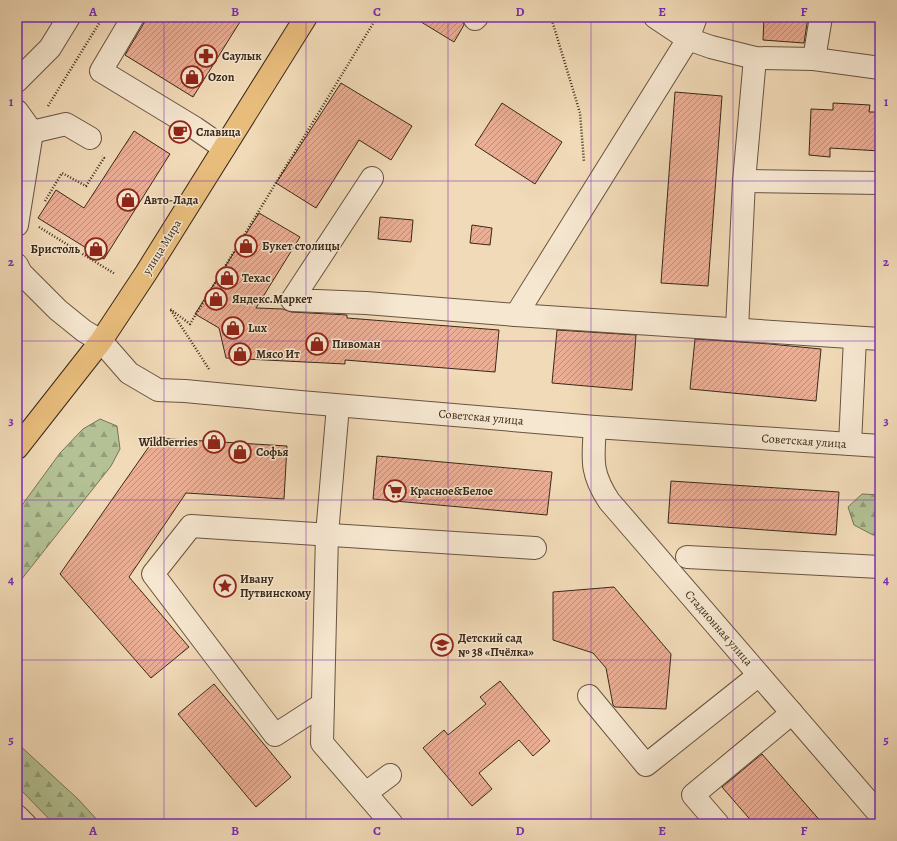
<svg xmlns="http://www.w3.org/2000/svg" width="897" height="841" viewBox="0 0 897 841" font-family="Alegreya,serif">
  <style>
    .forest { fill: url(#forest-firs); stroke: #767456 }
    .building { fill: url(#building-hatch); stroke: #3a2819 }
    .lines { fill: none; stroke-linecap: round; stroke-linejoin: round }
    .minor-casing { stroke: #685440; stroke-width: 24 }
    .major-casing { stroke: #3a2819; stroke-width: 24 }
    .path { stroke: #3a2819; stroke-width: 2.5; stroke-dasharray: 1 2; stroke-linecap: butt }
    .minor { stroke: #f6e7d0; stroke-width: 22 }
    .major { stroke: #e8bd7c; stroke-width: 22 }
    .grid { fill: none; stroke: #7b2cbf; stroke-width: 1; stroke-opacity: 0.55 }
    .labels { text-anchor: middle; stroke-width: 3; stroke-linejoin: round; paint-order: stroke }
    .poi-label { font-size: 12px; font-weight: bold; fill: #3a2819; stroke: #f6e7d0; text-anchor: start }
    .street-label { font-size: 12px; fill: #3a2819; stroke: #f6e7d0 }
    .neatline { fill: none; stroke: #7b2cbf; stroke-width: 1.5 }
    .grid-label { font-size: 13px; text-anchor: middle; font-weight: bold; fill: #7b2cbf }
  </style>
  <defs>
    <pattern id="forest-firs" width="22" height="20" patternUnits="userSpaceOnUse"><rect width="22" height="20" fill="#b3c194"/><path d="M5 1l3.5 6h-7zM16 11l3.5 6h-7z" fill="#939d78"/></pattern>
    <pattern id="building-hatch" width="6" height="6" patternUnits="userSpaceOnUse"><rect width="6" height="6" fill="#ebaf96"/><path d="M-1 1l2-2M0 6l6-6M5 7l2-2" fill="none" stroke="#bf8e7a"/></pattern>
  </defs>
  <rect width="100%" height="100%" fill="#f1dab7"/>
  <filter id="stains"><feTurbulence type="fractalNoise" baseFrequency=".005" numOctaves="4"/><feColorMatrix values="0 0 0 0 .2 0 0 0 0 .09 0 0 0 0 .02 0 0 0 .5 -.17"/></filter>
  <radialGradient id="worn" r=".72"><stop offset=".6" stop-color="#630" stop-opacity="0"/><stop offset="1" stop-color="#630" stop-opacity=".3"/></radialGradient>
  <g class="forest">
    <path d="M 100,419 L 117,426 L 120,449 L 111,466 L 17,585 L 17,512 L 60,453 L 83,429 Z"/>
    <path d="M 862,494 L 880,495 L 880,535 L 873,535 L 854,525 L 848,507 Z"/>
    <path d="M 17,743 L 78,799 L 101,824 L 54,824 L 17,786 Z"/>
  </g>
  <g class="building">
    <path d="M 145,17 L 243,17 L 193,97 L 125,55 L 144,23 Z"/>
    <path d="M 413,17 L 463,17 L 464,25 L 454,42 Z"/>
    <path d="M 764,17 L 808,17 L 804,43 L 763,40 Z"/>
    <path d="M 341,83 L 412,126 L 391,160 L 359,140 L 316,208 L 276,183 Z"/>
    <path d="M 675,92 L 722,96 L 708,286 L 661,283 Z"/>
    <path d="M 502,103 L 562,142 L 535,184 L 475,145 Z"/>
    <path d="M 833,103 L 870,105 L 869,112 L 880,112 L 880,151 L 830,148 L 830,157 L 809,155 L 811,109 L 833,110 Z"/>
    <path d="M 134,131 L 170,154 L 104,259 L 38,218 L 56,190 L 84,208 Z"/>
    <path d="M 259,213 L 300,237 L 256,308 L 283,309 L 291,312 L 347,315 L 347,318 L 499,330 L 495,372 L 345,360 L 345,364 L 226,358 L 219,328 L 195,314 Z"/>
    <path d="M 380,217 L 413,220 L 411,242 L 378,239 Z"/>
    <path d="M 472,225 L 492,228 L 490,245 L 470,243 Z"/>
    <path d="M 557,330 L 636,335 L 632,390 L 552,383 Z"/>
    <path d="M 695,339 L 770,344 L 821,349 L 816,401 L 690,389 Z"/>
    <path d="M 155,438 L 287,446 L 284,499 L 186,493 L 129,577 L 189,647 L 151,678 L 60,574 Z"/>
    <path d="M 377,456 L 552,472 L 547,515 L 373,499 Z"/>
    <path d="M 671,481 L 839,492 L 836,535 L 668,523 Z"/>
    <path d="M 614,587 L 671,654 L 666,709 L 615,707 L 613,705 L 606,668 L 593,653 L 553,640 L 553,592 Z"/>
    <path d="M 500,681 L 550,741 L 533,756 L 519,740 L 479,773 L 492,789 L 472,806 L 423,748 L 444,730 L 448,735 L 486,704 L 480,697 Z"/>
    <path d="M 214,684 L 291,777 L 256,807 L 178,714 Z"/>
    <path d="M 762,754 L 823,824 L 754,824 L 722,787 Z"/>
  </g>
  <g class="lines">
    <g class="minor-casing">
      <g id="minor">
        <path d="M 133,17 L 101,71 L 195,128 L 224,148"/>
        <path d="M 655,17 L 688,39 L 711,47 L 755,58 L 814,59 L 880,68"/>
        <path d="M 475,19 L 477,17"/>
        <path d="M 814,59 L 821,17"/>
        <path d="M 17,81 L 50,48 L 69,17"/>
        <path d="M 17,111 L 32,132 L 17,225"/>
        <path d="M 32,132 L 66,124 L 90,138"/>
        <path d="M 372,178 L 292,300 L 366,303 L 516,315 L 880,339"/>
        <path d="M 744,181 L 880,183"/>
        <path d="M 17,265 L 21,273 L 58,310 L 84,331 L 101,341 L 129,373 L 158,390 L 185,391 L 300,402 L 595,427 L 880,446"/>
        <path d="M 516,315 L 688,39 L 696,17"/>
        <path d="M 737,329 L 744,181 L 755,58"/>
        <path d="M 338,406 L 327,534 L 322,743 L 392,824"/>
        <path d="M 595,427 C 593,459 590,472 609,501 L 880,815"/>
        <path d="M 850,444 L 855,338"/>
        <path d="M 687,557 L 880,567"/>
        <path d="M 589,696 L 646,765 L 759,675"/>
        <path d="M 323,704 L 275,735 L 153,574 L 191,526 L 535,548"/>
        <path d="M 366,793 L 390,775"/>
        <path d="M 17,816 L 25,824"/>
        <path d="M 718,824 L 693,795 L 792,713"/>
      </g>
    </g>
    <g class="major-casing">
      <path id="major" d="M 17,448 L 101,341 L 146,273 L 306,17"/>
    </g>
    <g class="path">
      <path d="M 551,17 L 580,113 L 584,162"/>
      <path d="M 48,106 L 103,17"/>
      <path d="M 45,201 L 62,173 L 86,186 L 104,158 L 102,156"/>
      <path d="M 39,227 L 115,274"/>
      <path d="M 209,369 L 170,309 L 190,324 L 377,17"/>
    </g>
    <use href="#minor" class="minor"/>
    <use href="#major" class="major"/>
  </g>
  <path class="grid" d="M 164,17 L 164,824M 306,17 L 306,824M 448,17 L 448,824M 591,17 L 591,824M 733,17 L 733,824M 17,181 L 880,181M 17,341 L 880,341M 17,500 L 880,500M 17,660 L 880,660"/>
  <defs>
    <g id="pharmacy-ring" transform="scale(1.15)"><circle r="9.5" fill="#f6e7d0" stroke="#8f2418" stroke-width="1.5"/><path d="M-2-6h4v4h4v4h-4v4h-4v-4h-4v-4h4Z" fill="#8f2418"/></g>
    <g id="shop-ring" transform="scale(1.15)"><circle r="9.5" fill="#f6e7d0" stroke="#8f2418" stroke-width="1.5"/><path d="M-5-2.5h2.3a2.7 3.5 0 0 1 5.4 0H5L5.5 6h-11ZM-1.5-2.5h3a1.5 2.3 0 0 0-3 0Z" fill="#8f2418"/></g>
    <g id="cafe-ring" transform="scale(1.15)"><circle r="9.5" fill="#f6e7d0" stroke="#8f2418" stroke-width="1.5"/><path d="M-5.5-4.5H6V0H3Q3 3.5 0 3.5H-2.5Q-5.5 3.5-5.5 0ZM3-3.2v2h1.7v-2ZM-6 4.5H4V6H-6Z" fill="#8f2418"/></g>
    <g id="supermarket-ring" transform="scale(1.15)"><circle r="9.5" fill="#f6e7d0" stroke="#8f2418" stroke-width="1.5"/><path d="M-6-5.5h2.5l.6 2H6L4.5 2H-2.5L-4.4-4H-6ZM-1.5 3.2a1.3 1.3 0 1 0 .1 0ZM3 3.2a1.3 1.3 0 1 0 .1 0Z" fill="#8f2418"/></g>
    <g id="sight-ring" transform="scale(1.15)"><circle r="9.5" fill="#f6e7d0" stroke="#8f2418" stroke-width="1.5"/><path d="M0-6L1.8-2.2L6-1.7L2.9 1.2L3.7 5.4L0 3.3L-3.7 5.4L-2.9 1.2L-6-1.7L-1.8-2.2Z" fill="#8f2418"/></g>
    <g id="school-ring" transform="scale(1.15)"><circle r="9.5" fill="#f6e7d0" stroke="#8f2418" stroke-width="1.5"/><path d="M0-5L7-2L0 1L-7-2ZM-4 1L0 2.5L4 1V4Q0 6-4 4Z" fill="#8f2418"/></g>
  </defs>
  <g fill-rule="evenodd">
    <use href="#pharmacy-ring" x="206" y="56"/>
    <use href="#shop-ring" x="192" y="77"/>
    <use href="#cafe-ring" x="180" y="132"/>
    <use href="#shop-ring" x="128" y="200"/>
    <use href="#shop-ring" x="246" y="246"/>
    <use href="#shop-ring" x="96" y="249"/>
    <use href="#shop-ring" x="227" y="278"/>
    <use href="#shop-ring" x="216" y="299"/>
    <use href="#shop-ring" x="233" y="328"/>
    <use href="#shop-ring" x="317" y="344"/>
    <use href="#shop-ring" x="240" y="354"/>
    <use href="#shop-ring" x="214" y="442"/>
    <use href="#shop-ring" x="240" y="452"/>
    <use href="#supermarket-ring" x="395" y="491"/>
    <use href="#sight-ring" x="225" y="586"/>
    <use href="#school-ring" x="442" y="645"/>
  </g>
  <g class="labels">
    <g class="poi-label">
      <text x="222" y="60">Саулык</text>
      <text x="208" y="81">Ozon</text>
      <text x="196" y="136">Славица</text>
      <text x="144" y="204">Авто-Лада</text>
      <text x="262" y="250">Букет столицы</text>
      <text x="80" y="253" text-anchor="end">Бристоль</text>
      <text x="242" y="282">Техас</text>
      <text x="232" y="303">Яндекс.Маркет</text>
      <text x="248" y="332">Lux</text>
      <text x="332" y="348">Пивоман</text>
      <text x="256" y="358">Мясо Ит</text>
      <text x="198" y="446" text-anchor="end">Wildberries</text>
      <text x="256" y="456">Софья</text>
      <text x="410" y="495">Красное&amp;Белое</text>
      <text x="240" y="583">Ивану<tspan x="240" dy="14">Путвинскому</tspan></text>
      <text x="458" y="642">Детский сад<tspan x="458" dy="14">№ 38 «Пчёлка»</tspan></text>
    </g>
    <g class="street-label">
      <text transform="translate(162 247) rotate(-58)" y="4">улица Мира</text>
      <text transform="translate(481 417) rotate(5)" y="4">Советская улица</text>
      <text transform="translate(804 441) rotate(4)" y="4">Советская улица</text>
      <text transform="translate(719 628) rotate(49)" y="4">Стадионная улица</text>
    </g>
  </g>
  <rect width="897" height="841" fill="none" stroke="#f1dab7" stroke-width="44"/>
  <rect x="22" y="22" width="853" height="797" class="neatline"/>
  <g class="grid-label">
    <text x="93" y="16">A</text>
    <text x="235" y="16">B</text>
    <text x="377" y="16">C</text>
    <text x="520" y="16">D</text>
    <text x="662" y="16">E</text>
    <text x="804" y="16">F</text>
    <text x="11" y="106">1</text>
    <text x="886" y="106">1</text>
    <text x="11" y="266">2</text>
    <text x="886" y="266">2</text>
    <text x="11" y="425">3</text>
    <text x="886" y="425">3</text>
    <text x="11" y="584">4</text>
    <text x="886" y="584">4</text>
    <text x="11" y="744">5</text>
    <text x="886" y="744">5</text>
    <text x="93" y="835">A</text>
    <text x="235" y="835">B</text>
    <text x="377" y="835">C</text>
    <text x="520" y="835">D</text>
    <text x="662" y="835">E</text>
    <text x="804" y="835">F</text>
  </g>
  <rect width="100%" height="100%" filter="url(#stains)"/>
  <rect width="100%" height="100%" fill="url(#worn)"/>
</svg>
